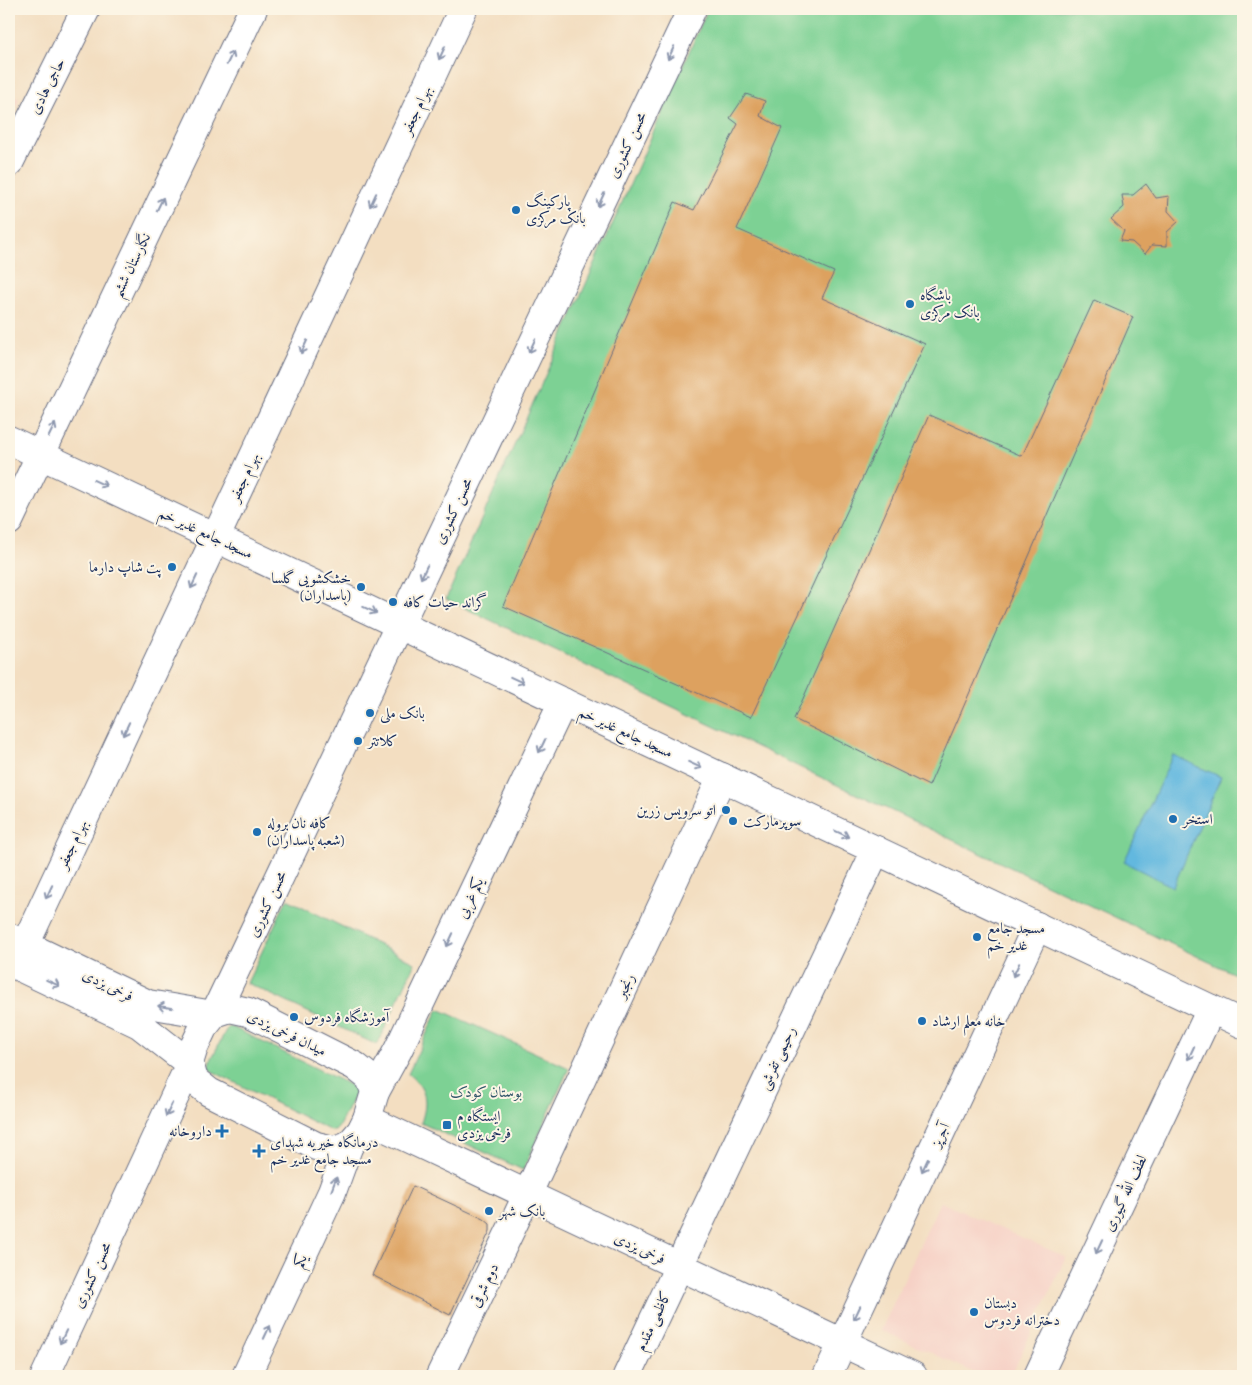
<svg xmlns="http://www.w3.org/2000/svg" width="1252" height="1385" viewBox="0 0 1252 1385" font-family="Alegreya,Amiri,serif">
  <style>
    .built { fill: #f6d1c6 }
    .green { fill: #7dd194; stroke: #4c8079 }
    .water { fill: #62b8df; stroke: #3e749e }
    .building { fill: #dda15e }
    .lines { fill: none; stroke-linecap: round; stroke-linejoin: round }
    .street-casing { stroke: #676c81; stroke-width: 30 }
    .secondary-casing { stroke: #676c81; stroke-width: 30 }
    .street { stroke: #fff; stroke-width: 28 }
    .secondary { stroke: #fff; stroke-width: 28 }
    .oneway { stroke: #8d97ae }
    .poi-dot { fill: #1f6fb2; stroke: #fcf5e5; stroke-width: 2 }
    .labels { text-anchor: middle; stroke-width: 4; stroke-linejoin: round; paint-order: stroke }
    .street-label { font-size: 15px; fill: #1b2f5e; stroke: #fcf5e5 }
    .poi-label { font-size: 15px; fill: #1b2f5e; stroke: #fcf5e5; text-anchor: start }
    .park-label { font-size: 15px; fill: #34586c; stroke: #fcf5e5 }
  </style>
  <rect width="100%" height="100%" fill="#fcf5e5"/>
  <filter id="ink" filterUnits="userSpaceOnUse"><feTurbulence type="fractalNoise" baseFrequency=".02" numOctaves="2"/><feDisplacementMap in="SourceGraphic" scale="10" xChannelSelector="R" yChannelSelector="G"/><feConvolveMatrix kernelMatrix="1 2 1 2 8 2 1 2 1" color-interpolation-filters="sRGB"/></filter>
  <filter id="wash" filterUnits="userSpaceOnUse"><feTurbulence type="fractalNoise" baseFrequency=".0096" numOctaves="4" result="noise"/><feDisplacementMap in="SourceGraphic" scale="20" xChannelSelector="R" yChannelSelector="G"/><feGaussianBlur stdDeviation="1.12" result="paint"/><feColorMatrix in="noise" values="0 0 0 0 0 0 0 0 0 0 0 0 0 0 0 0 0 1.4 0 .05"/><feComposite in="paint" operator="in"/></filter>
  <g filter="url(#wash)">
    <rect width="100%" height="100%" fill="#f3dec1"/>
    <g class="built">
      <path d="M 9,94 L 19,99 L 9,120 Z"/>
      <path d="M 940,1202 L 1066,1257 L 1011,1376 L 982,1376 L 881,1330 Z"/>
    </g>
    <g class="green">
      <path d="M 708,9 L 1243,9 L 1243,978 L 446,599 Z"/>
      <path d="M 287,899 L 415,963 L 377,1045 L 247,983 Z"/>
      <path d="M 438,1009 L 569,1068 L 523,1170 L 421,1123 C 428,1101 427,1089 408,1074 Z"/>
      <path d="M 229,1027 L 234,1028 L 352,1086 L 355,1090 L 355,1094 L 338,1128 L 335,1131 L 331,1131 L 212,1071 L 209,1068 L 209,1064 L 226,1030 Z"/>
    </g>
    <path class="water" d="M 1173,755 L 1221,777 L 1173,887 L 1124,862 Z"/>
    <g id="blocks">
      <g class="building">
        <path d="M 746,94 L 765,101 L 760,116 L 782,128 L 737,229 L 834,272 L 822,298 L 925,344 L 751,717 L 503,606 L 675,202 L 694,210 L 738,124 L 730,118 Z"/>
        <path d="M 1146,184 L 1156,198 L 1169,196 L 1168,211 L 1178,222 L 1167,232 L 1167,246 L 1152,245 L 1145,254 L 1132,242 L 1120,241 L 1124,231 L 1111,219 L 1124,207 L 1122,195 L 1133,195 Z"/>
        <path d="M 1094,300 L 1133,317 L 929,786 L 794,719 L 929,415 L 1022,456 Z"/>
        <path d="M 413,1186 L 484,1219 L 490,1224 L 490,1231 L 450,1315 L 372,1275 Z"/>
      </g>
    </g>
  </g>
  <g filter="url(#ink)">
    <use href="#blocks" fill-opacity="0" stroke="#676c81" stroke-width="1"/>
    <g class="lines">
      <g class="street-casing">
        <g id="street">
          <path d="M 9,163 L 86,9"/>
          <path d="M 9,440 L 1243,1024"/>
          <path d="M 9,521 L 253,9"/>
          <path d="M 25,945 L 463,9"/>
          <path d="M 215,1013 L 692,9"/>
          <path d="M 375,1092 L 398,1050 L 563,702"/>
          <path d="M 45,1376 L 189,1066"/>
          <path d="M 246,1376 L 332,1192 L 349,1145"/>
          <path d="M 440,1376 L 514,1223 L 722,777"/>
          <path d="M 627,1376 L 876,850"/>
          <path d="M 827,1376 L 1037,926"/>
          <path d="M 1038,1376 L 1211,1009"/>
        </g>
      </g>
      <g class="secondary-casing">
        <g id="secondary">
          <path d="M 9,937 L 148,1004 L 213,1015"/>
          <path d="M 9,962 L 139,1024 L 189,1063"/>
          <path d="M 230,1008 L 248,1012 L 355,1066 L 370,1078 L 375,1092 L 367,1119 L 361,1131 L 349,1145 L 334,1150 L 316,1146 L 209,1092 L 194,1080 L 189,1063 L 194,1047 L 203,1028 L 215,1013 Z"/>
          <path d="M 367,1119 L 913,1376"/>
        </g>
      </g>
      <use href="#street" class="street"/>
      <use href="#secondary" class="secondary"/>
    </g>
    <defs><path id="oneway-shaft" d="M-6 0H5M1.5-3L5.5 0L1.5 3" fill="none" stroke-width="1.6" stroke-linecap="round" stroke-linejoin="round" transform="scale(1.25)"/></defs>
    <g class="oneway">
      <use href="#oneway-shaft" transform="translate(442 53) rotate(115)"/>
      <use href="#oneway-shaft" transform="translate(671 53) rotate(115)"/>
      <use href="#oneway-shaft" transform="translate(230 58) rotate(-64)"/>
      <use href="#oneway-shaft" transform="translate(373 200) rotate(115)"/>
      <use href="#oneway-shaft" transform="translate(601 200) rotate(115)"/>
      <use href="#oneway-shaft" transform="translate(160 204) rotate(-64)"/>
      <use href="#oneway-shaft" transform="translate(532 346) rotate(115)"/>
      <use href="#oneway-shaft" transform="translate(304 347) rotate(115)"/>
      <use href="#oneway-shaft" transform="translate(52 430) rotate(-64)"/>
      <use href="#oneway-shaft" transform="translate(100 483) rotate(25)"/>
      <use href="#oneway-shaft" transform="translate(424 572) rotate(115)"/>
      <use href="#oneway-shaft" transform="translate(194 582) rotate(115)"/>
      <use href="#oneway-shaft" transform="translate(370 610) rotate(25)"/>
      <use href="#oneway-shaft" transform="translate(517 680) rotate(25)"/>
      <use href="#oneway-shaft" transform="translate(126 729) rotate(115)"/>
      <use href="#oneway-shaft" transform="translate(542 746) rotate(115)"/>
      <use href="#oneway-shaft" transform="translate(695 765) rotate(25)"/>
      <use href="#oneway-shaft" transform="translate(842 834) rotate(25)"/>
      <use href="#oneway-shaft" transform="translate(49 892) rotate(115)"/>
      <use href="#oneway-shaft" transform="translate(450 940) rotate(115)"/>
      <use href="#oneway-shaft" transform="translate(1016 970) rotate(115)"/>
      <use href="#oneway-shaft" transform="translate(53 983) rotate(25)"/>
      <use href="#oneway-shaft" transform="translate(165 1007) rotate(-171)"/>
      <use href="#oneway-shaft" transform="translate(1191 1053) rotate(115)"/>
      <use href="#oneway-shaft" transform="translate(169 1110) rotate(115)"/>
      <use href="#oneway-shaft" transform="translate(925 1165) rotate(115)"/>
      <use href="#oneway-shaft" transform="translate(334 1184) rotate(-69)"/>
      <use href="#oneway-shaft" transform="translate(1099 1247) rotate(115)"/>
      <use href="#oneway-shaft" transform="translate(857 1313) rotate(115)"/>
      <use href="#oneway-shaft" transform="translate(267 1332) rotate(-65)"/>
      <use href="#oneway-shaft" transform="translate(63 1337) rotate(115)"/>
    </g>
  </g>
  <g class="poi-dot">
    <circle cx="516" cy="210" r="5"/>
    <circle cx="910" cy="304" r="5"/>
    <circle cx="172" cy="567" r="5"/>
    <circle cx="361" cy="587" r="5"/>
    <circle cx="393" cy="602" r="5"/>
    <circle cx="370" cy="713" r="5"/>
    <circle cx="358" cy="741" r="5"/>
    <circle cx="726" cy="810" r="5"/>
    <circle cx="1173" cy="819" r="5"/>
    <circle cx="733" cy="821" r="5"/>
    <circle cx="257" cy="832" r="5"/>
    <circle cx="977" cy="937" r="5"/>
    <circle cx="294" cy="1017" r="5"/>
    <circle cx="922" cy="1021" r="5"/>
    <rect x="442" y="1120" width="10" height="10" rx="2.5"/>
    <path d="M219.5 1123.5h5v5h5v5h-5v5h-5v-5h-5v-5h5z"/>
    <path d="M256.5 1143.5h5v5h5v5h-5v5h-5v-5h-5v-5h5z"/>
    <circle cx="489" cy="1211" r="5"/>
    <circle cx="974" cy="1312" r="5"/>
  </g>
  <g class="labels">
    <g class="street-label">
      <text transform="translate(47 86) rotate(-63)" y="5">حاجی هادی</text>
      <text transform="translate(416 110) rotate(-65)" y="5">بهرام جعفر</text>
      <text transform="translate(627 145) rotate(-65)" y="5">محسن کشوری</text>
      <text transform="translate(131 265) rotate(-64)" y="5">نگارستان ششم</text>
      <text transform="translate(244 477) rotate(-65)" y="5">بهرام جعفر</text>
      <text transform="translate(453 511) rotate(-65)" y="5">محسن کشوری</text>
      <text transform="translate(206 533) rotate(25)" y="5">مسجد جامع غدیر خم</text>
      <text transform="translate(626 732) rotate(25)" y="5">مسجد جامع غدیر خم</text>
      <text transform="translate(72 844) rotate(-65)" y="5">بهرام جعفر</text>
      <text transform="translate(470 898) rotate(-65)" y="5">یکم غربی</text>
      <text transform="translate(267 904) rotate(-65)" y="5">محسن کشوری</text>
      <text transform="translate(108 985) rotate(26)" y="5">فرخی یزدی</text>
      <text transform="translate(625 986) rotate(-65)" y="5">رنجبر</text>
      <text transform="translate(287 1033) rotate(26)" y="5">میدان فرخی یزدی</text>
      <text transform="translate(777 1058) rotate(-65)" y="5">رحیمی تفرشی</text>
      <text transform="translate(940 1135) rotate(-65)" y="5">آجرپز</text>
      <text transform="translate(1125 1193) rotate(-65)" y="5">لطف الله گیوری</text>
      <text transform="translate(640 1248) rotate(25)" y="5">فرخی یزدی</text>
      <text transform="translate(300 1261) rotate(-65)" y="5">یکم</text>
      <text transform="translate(92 1275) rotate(-65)" y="5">محسن کشوری</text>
      <text transform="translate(484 1285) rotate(-64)" y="5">دوم شرقی</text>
      <text transform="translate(653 1321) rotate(-65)" y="5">کاظمی مقدم</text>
    </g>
    <g class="poi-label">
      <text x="526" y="206">پارکینگ<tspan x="526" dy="17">بانک مرکزی</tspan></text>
      <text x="920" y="300">باشگاه<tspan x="920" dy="17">بانک مرکزی</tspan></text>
      <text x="162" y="572" text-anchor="end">پت شاپ دارما</text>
      <text x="351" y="583" text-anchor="end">خشکشویی گلسا<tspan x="351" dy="17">(پاسداران)</tspan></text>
      <text x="403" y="607">گراند حیات کافه</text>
      <text x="380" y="718">بانک ملی</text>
      <text x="368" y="746">کلاتتر</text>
      <text x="716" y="815" text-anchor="end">اتو سرویس زرین</text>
      <text x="1183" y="824">استخر</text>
      <text x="743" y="826">سوپرمارکت</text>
      <text x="267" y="828">کافه نان بروله<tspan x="267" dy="17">(شعبه پاسداران)</tspan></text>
      <text x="987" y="933">مسجد جامع<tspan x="987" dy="17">غدیر خم</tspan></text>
      <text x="304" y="1022">آموزشگاه فردوس</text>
      <text x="932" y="1026">خانه معلم ارشاد</text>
      <text x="457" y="1121">ایستگاه م<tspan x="457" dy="17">فرخی یزدی</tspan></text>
      <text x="212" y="1136" text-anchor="end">داروخانه</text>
      <text x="270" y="1147">درمانگاه خیریه شهدای<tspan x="270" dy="17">مسجد جامع غدیر خم</tspan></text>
      <text x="499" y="1216">بانک شهر</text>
      <text x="984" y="1308">دبستان<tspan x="984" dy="17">دخترانه فردوس</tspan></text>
    </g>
    <g class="park-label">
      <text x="486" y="1097">بوستان کودک</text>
    </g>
  </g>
  <rect width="1252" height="1385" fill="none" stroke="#fcf5e5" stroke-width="30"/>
</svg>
